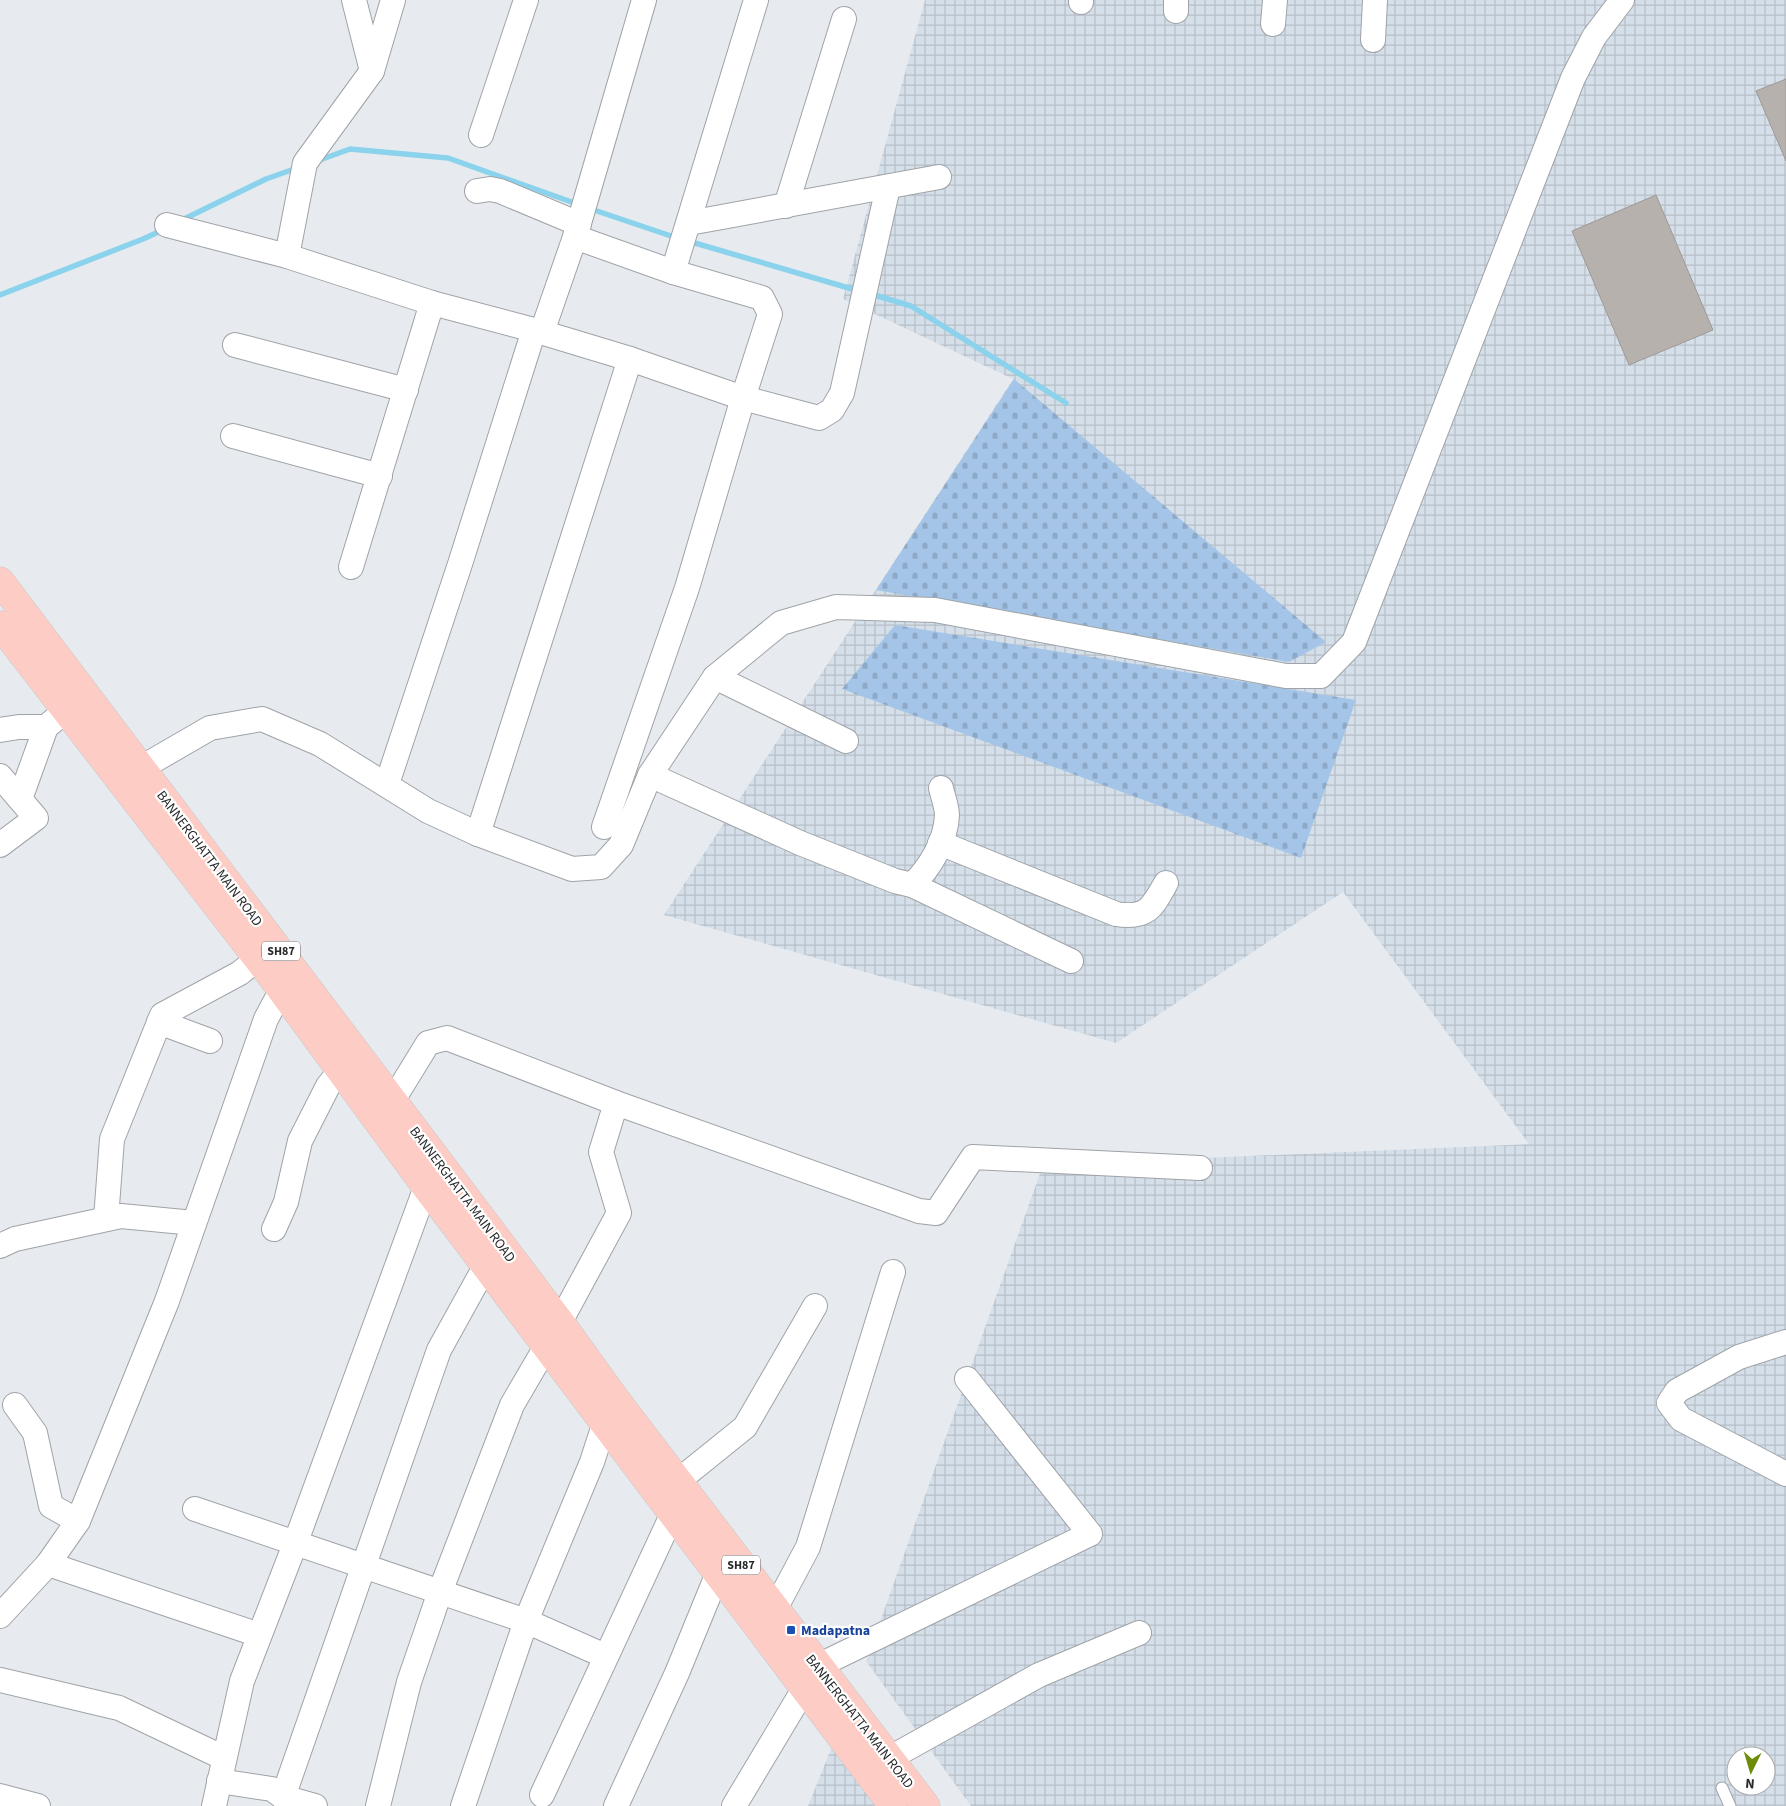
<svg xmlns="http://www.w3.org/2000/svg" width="1786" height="1806" viewBox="0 0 1786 1806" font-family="'Source Sans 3',sans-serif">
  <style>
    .industrial { fill: url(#industrial-grid); fill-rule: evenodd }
    .cemetery { fill: url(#cemetery-stones) }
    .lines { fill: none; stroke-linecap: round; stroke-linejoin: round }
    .stream { stroke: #8bd3ec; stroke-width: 5.5 }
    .building { fill: #b6b1ad; stroke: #9e9995 }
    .lane-casing { stroke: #9fa3a7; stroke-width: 13 }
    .street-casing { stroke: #9fa3a7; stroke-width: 26 }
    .primary-casing { stroke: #c7c7c8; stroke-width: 29 }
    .lane { stroke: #fff; stroke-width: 11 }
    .street { stroke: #fff; stroke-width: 24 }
    .primary { stroke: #fdcdc5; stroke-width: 28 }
    .transit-dot { fill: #1a4fb4; stroke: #fff; stroke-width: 2 }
    .labels { text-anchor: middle; stroke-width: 4.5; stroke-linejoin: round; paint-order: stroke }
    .shield { fill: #fff; stroke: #68696b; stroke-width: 1 }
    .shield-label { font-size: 12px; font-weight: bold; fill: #27292b }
    .street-label { font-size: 14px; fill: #27292b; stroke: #fff }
    .transit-label { font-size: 14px; font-weight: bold; fill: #164399; stroke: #fff; text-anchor: start }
  </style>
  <defs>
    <pattern id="industrial-grid" width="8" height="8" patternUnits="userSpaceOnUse" patternTransform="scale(1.25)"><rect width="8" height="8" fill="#d5dfe9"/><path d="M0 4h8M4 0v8" fill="none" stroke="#b7bfc8"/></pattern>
    <pattern id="cemetery-stones" width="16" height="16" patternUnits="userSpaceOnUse" patternTransform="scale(1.25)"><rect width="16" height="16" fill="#a4c5e8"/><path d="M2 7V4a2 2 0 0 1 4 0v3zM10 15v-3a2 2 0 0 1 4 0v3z" fill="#8da9c7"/></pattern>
  </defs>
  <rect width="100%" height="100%" fill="#e7ebf0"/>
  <g class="industrial">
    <path d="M 925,0 L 1786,0 L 1786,1806 L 971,1806 L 866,1661 L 1043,1165 L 1529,1144 L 1343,892 L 1116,1043 L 664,915 L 1013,379 L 843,299 ZM 1736,1756 L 1766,1756 L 1766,1786 L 1736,1786 Z"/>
    <path d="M 835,1739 L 885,1806 L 808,1806 Z"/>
  </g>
  <g class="cemetery">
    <path d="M 1014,379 L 1326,642 L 1289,662 L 876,590 Z"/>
    <path d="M 895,625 L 1356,700 L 1301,858 L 842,689 Z"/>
  </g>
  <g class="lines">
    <g class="stream">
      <path d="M 317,161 L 350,149 L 448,158 L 580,205"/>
      <path d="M 588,208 L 677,238"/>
      <path d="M 182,220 L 266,179 L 297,168"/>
      <path d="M 688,241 L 859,291"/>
      <path d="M 871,294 L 911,306 L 1066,403"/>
      <path d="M 0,295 L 143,239 L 165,229"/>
    </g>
  </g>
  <g class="building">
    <path d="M 1786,79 L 1786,161 L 1756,91 Z"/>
    <path d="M 1656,195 L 1713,330 L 1629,365 L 1572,231 Z"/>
  </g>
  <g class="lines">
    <g class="lane-casing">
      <path id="lane" d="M 1722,1788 L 1730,1806"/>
    </g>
    <g class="street-casing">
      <g id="street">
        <path d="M 354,0 L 372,71"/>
        <path d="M 393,0 L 372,71 L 305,163 L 287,256 L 432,303 L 534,330 L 630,359 L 743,398 L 819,418 L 832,410 L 842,393 L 888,187"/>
        <path d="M 1081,2 L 1081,0"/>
        <path d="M 1176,11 L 1176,0"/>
        <path d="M 1273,24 L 1275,0"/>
        <path d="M 1373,40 L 1375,0"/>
        <path d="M 481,135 L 526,0"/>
        <path d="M 477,191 L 490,189 L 500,191 L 579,224"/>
        <path d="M 786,206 L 844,19"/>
        <path d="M 689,223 L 939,177"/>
        <path d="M 167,225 L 287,256"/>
        <path d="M 575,237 L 644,0"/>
        <path d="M 673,272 L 756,0"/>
        <path d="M 542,332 L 575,237 L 673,272 L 762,298 L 770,314 L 743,398 L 687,588 L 604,827"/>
        <path d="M 235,345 L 406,390"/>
        <path d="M 233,436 L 380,476"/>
        <path d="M 351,567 L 432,303"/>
        <path d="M 715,677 L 846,741"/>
        <path d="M 0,730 L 19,727 L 46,727"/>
        <path d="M 650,775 L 800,843 L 895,881 L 912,885 C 930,868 946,841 947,815 C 947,807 943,797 941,788"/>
        <path d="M 0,776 L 36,818 L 0,845"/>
        <path d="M 127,779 L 141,768 L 210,728 L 262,719 L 320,744 L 428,811 L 478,834 L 572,869 L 601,867 L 621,845 L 650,775 L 715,677 L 781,623 L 836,607 L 935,610 L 1286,676 L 1321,676 L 1354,642 L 1573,78 L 1594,37 L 1622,0"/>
        <path d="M 387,784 L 460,564 L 534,330"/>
        <path d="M 20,799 L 46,727 L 65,711"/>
        <path d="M 478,834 L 630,359"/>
        <path d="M 940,843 L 1116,914 C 1147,919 1152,908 1166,883"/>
        <path d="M 912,885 L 1071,961"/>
        <path d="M 159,1022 L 210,1041"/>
        <path d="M 393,1100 L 428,1043 L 447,1038 L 616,1103 L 919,1211 L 936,1213 L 973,1157 L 1200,1168"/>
        <path d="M 106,1219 L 112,1139 L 162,1015 L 240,973 L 257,959"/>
        <path d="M 274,1229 L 286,1202 L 300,1141 L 328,1086 L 340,1071"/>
        <path d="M 0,1246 L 15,1239 L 121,1216 L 194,1223"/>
        <path d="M 560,1322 L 619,1213 L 601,1152 L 616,1103"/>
        <path d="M 1786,1342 L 1739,1357 L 1677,1391 L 1669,1403 L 1681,1419 L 1786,1474"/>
        <path d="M 15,1405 L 35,1433 L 51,1506 L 78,1521"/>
        <path d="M 678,1481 L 745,1427 L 815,1306"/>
        <path d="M 195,1509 L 526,1621 L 592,1462 L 605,1422"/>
        <path d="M 48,1564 L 259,1635"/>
        <path d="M 775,1609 L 808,1547 L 893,1272"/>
        <path d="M 0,1616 L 48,1564 L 78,1521 L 167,1301 L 266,1019 L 281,991 L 297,981"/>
        <path d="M 818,1666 L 1090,1534 L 967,1379"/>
        <path d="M 0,1680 L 119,1708 L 224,1758"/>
        <path d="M 890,1758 L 1039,1675 L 1139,1633"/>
        <path d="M 219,1781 L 272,1789 L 283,1797 L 315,1806"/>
        <path d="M 542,1795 L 673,1513"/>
        <path d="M 0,1796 L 38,1806"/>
        <path d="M 283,1797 L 439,1350 L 486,1265"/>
        <path d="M 214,1806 L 242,1681 L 295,1544 L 426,1187"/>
        <path d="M 378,1806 L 409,1682 L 440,1592 L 512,1405 L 547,1345"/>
        <path d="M 463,1806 L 526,1621 L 605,1656"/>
        <path d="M 616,1806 L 677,1673 L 718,1573"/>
        <path d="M 734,1806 L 804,1689"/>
      </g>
    </g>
    <g class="primary-casing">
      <g id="primary">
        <path d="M 0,581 L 560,1322 L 614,1397 L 926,1806"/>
        <path d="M 0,625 L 271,976 L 426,1187 L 893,1806"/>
      </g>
    </g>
    <use href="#lane" class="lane"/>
    <use href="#street" class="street"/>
    <use href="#primary" class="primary"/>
  </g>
  <rect class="transit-dot" x="786" y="1625" width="10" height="10" rx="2.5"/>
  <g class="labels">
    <g class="shield">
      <rect x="262" y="941.5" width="38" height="19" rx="4"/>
      <rect x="722" y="1555.5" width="38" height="19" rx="4"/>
    </g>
    <g class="shield-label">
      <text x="281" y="955">SH87</text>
      <text x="741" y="1569">SH87</text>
    </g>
    <g class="street-label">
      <text transform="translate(210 858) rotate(53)" y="5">BANNERGHATTA MAIN ROAD</text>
      <text transform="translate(463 1194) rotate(53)" y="5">BANNERGHATTA MAIN ROAD</text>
      <text transform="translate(860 1721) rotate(52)" y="5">BANNERGHATTA MAIN ROAD</text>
    </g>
    <g class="transit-label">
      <text x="801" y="1635">Madapatna</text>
    </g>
  </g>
  <g transform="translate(1751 1771) rotate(185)"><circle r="24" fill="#ffffff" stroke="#a9a9aa"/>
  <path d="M0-4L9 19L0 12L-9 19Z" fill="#6e8c08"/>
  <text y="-8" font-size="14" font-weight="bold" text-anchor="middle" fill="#27292b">N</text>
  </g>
</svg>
